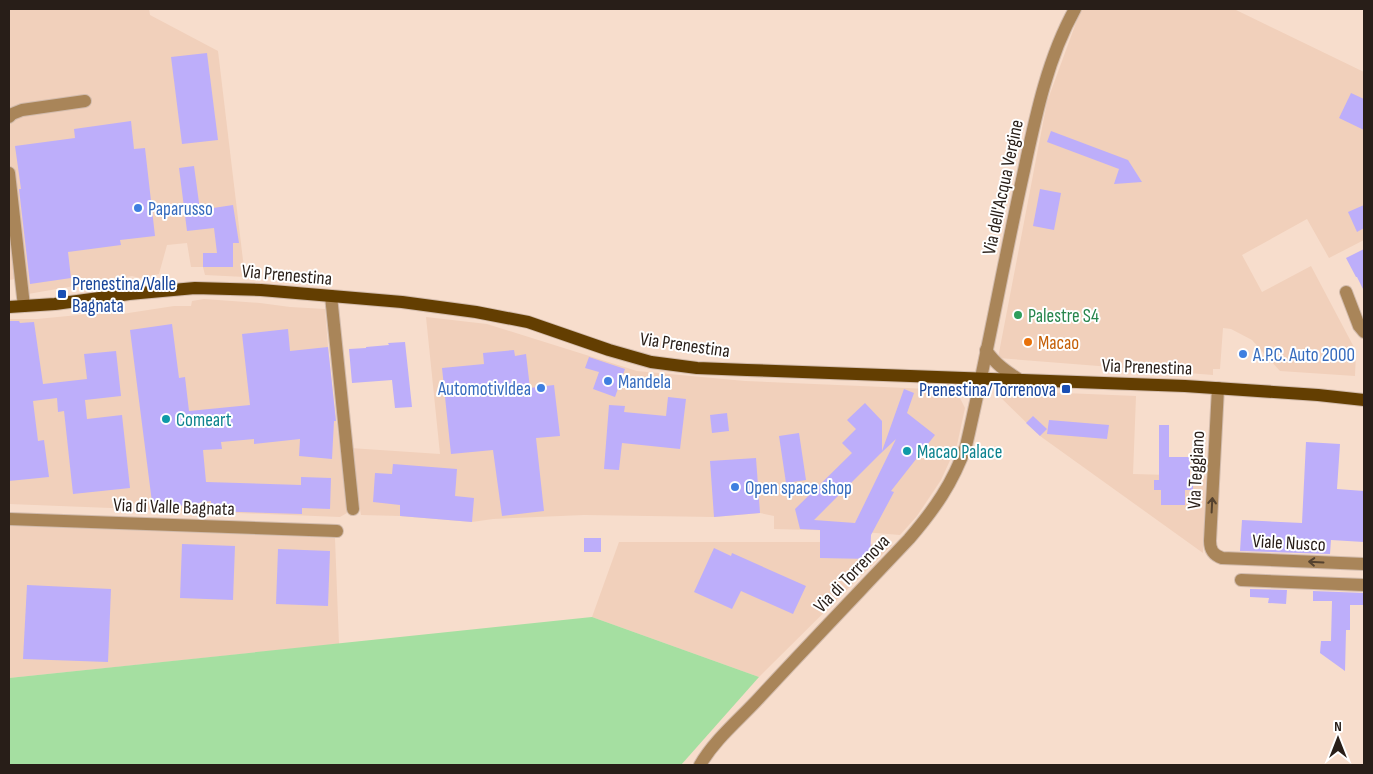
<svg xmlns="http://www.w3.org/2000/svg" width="1373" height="774" viewBox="0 0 1373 774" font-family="'Sofia Sans Condensed',sans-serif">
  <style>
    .built { fill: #f1d0bb }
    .green { fill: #a5dfa1 }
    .building { fill: #bdaefa; fill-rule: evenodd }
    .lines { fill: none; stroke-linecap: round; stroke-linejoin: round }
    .minor-casing { stroke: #d2bbac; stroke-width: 14 }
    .major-casing { stroke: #d2bbac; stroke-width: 14 }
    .minor { stroke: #a98559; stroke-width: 12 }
    .major { stroke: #633e01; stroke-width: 12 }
    .oneway { stroke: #55422f }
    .shop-dot { fill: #3f7fe0; stroke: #fff; stroke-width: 2 }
    .transit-dot { fill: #1a4fb4; stroke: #fff; stroke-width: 2 }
    .leisure-dot { fill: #2e9e5b; stroke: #fff; stroke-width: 2 }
    .food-dot { fill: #e8710a; stroke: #fff; stroke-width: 2 }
    .culture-dot { fill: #0f9aa8; stroke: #fff; stroke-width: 2 }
    .labels { text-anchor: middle; stroke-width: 4; stroke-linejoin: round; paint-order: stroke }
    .street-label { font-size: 19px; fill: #281e18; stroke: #fff }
    .shop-label { font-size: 19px; fill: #366cbe; stroke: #fff; text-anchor: start }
    .transit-label { font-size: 19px; fill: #164399; stroke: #fff; text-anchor: start }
    .leisure-label { font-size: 19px; fill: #27864d; stroke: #fff; text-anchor: start }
    .food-label { font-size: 19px; fill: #c56008; stroke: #fff; text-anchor: start }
    .culture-label { font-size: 19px; fill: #0d838f; stroke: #fff; text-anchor: start }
  </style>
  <rect width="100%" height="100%" fill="#f7ddcc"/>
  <g class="built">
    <path d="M 9,9 L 149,9 L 150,15 L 218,51 L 245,277 L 205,275 L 203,267 L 191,267 L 187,243 L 167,245 L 159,274 L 140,278 L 132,276 L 28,294 L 16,279 L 9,280 Z"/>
    <path d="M 1081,9 L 1234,9 L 1364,72 L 1364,240 L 1329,258 L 1307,219 L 1242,255 L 1262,292 L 1311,266 L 1356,351 L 1355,376 L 1280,371 L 1252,340 L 1231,329 L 1223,328 L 1220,369 L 1213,369 L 1213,375 L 998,358 L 1047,102 Z"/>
    <path d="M 204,299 L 260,303 L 290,307 L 325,309 L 328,347 L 347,513 L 340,517 L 9,504 L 9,319 L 37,319 L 120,311 L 122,314 L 174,306 L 191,306 L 192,301 Z"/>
    <path d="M 426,317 L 487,324 L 637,371 L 745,381 L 953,390 L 960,398 L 965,408 L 957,445 L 941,480 L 917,516 L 900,535 L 851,531 L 774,529 L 774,516 L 760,513 L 714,517 L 584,515 L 493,519 L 472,522 L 400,516 L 361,515 L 350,448 L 440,454 Z"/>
    <path d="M 1013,391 L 1136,396 L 1133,474 L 1206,476 L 1203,553 L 1040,436 L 995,392 Z"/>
    <path d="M 9,526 L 335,538 L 339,644 L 9,678 Z"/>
    <path d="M 619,542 L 820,542 L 892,545 L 759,677 L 592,617 Z"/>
  </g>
  <path class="green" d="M 592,617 L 759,677 L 681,765 L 9,765 L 9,678 Z"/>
  <g class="building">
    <path d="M 207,53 L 218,140 L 182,144 L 171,57 Z"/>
    <path d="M 1351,93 L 1364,99 L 1364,130 L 1339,118 Z"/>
    <path d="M 131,121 L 134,149 L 145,148 L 155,236 L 120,240 L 121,245 L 68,252 L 71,278 L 30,284 L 19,189 L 21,189 L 15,146 L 75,138 L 74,129 Z"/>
    <path d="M 1051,131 L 1128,160 L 1142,182 L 1114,184 L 1119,169 L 1047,142 Z"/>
    <path d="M 194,166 L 200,210 L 233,205 L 239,243 L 233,243 L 233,267 L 203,267 L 203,253 L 217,253 L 214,228 L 187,231 L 179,168 Z"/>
    <path d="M 1040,189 L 1061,193 L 1054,230 L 1033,226 Z"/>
    <path d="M 1364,205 L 1364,228 L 1357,232 L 1348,212 Z"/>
    <path d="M 1364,249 L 1364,291 L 1357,277 L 1356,277 L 1346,258 Z"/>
    <path d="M 9,321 L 19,321 L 20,323 L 34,322 L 43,384 L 87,379 L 84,354 L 116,351 L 121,396 L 85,400 L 87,419 L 122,415 L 130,488 L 73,494 L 64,411 L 58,412 L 57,398 L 33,401 L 38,441 L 44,440 L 49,477 L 9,481 Z"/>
    <path d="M 172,324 L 179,378 L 185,377 L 189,411 L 250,405 L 242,334 L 288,329 L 290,351 L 328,347 L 336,421 L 334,421 L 332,459 L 299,456 L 300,439 L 254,444 L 254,439 L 221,442 L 222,449 L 203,450 L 206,482 L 301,485 L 301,477 L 331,478 L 330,509 L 302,508 L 302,514 L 211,511 L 211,501 L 153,510 L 130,330 Z"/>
    <path d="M 405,342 L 412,407 L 395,408 L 392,380 L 352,383 L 349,349 L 366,348 L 366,347 L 389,345 L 388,343 Z"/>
    <path d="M 514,350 L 515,356 L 526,354 L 530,388 L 554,385 L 560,436 L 536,438 L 544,511 L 502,516 L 493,450 L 451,454 L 442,368 L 484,364 L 483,353 Z"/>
    <path d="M 589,357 L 625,369 L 615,397 L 593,389 L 599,372 L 585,368 Z"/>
    <path d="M 904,389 L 914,393 L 907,413 L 935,435 L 891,491 L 894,492 L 871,535 L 870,559 L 820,558 L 820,530 L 800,529 L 795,509 L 852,453 L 842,443 L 856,429 L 847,420 L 865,403 L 882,421 L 882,451 ZM 896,439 L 855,523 L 814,520 L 880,454 Z"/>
    <path d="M 668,397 L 686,399 L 680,449 L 622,443 L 619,470 L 604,469 L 609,405 L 625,406 L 624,412 L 666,416 Z"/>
    <path d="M 727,413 L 729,431 L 712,433 L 710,415 Z"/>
    <path d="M 1033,416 L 1047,429 L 1040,436 L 1026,423 Z"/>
    <path d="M 1049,420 L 1109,425 L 1107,439 L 1047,434 Z"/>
    <path d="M 1159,425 L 1169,425 L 1169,457 L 1190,457 L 1190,480 L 1193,480 L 1193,490 L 1185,490 L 1185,505 L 1161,505 L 1161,490 L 1154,490 L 1154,480 L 1159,480 Z"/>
    <path d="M 799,433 L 806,480 L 786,483 L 779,436 Z"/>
    <path d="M 1306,442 L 1340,444 L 1337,489 L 1364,491 L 1364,542 L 1331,540 L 1330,554 L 1240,551 L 1242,520 L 1302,523 Z"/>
    <path d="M 756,458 L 760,513 L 714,517 L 710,461 Z"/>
    <path d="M 393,464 L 457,469 L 455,496 L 474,498 L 472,522 L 400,516 L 400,505 L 373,502 L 375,473 L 392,474 Z"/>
    <rect x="584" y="538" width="17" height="14"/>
    <path d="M 182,544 L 235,546 L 233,600 L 180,598 Z"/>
    <path d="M 714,548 L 731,556 L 732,553 L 806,586 L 793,614 L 741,591 L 732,609 L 694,592 Z"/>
    <path d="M 278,549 L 330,551 L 328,606 L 276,604 Z"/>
    <path d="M 27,585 L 111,589 L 108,662 L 23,659 Z"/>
    <path d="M 1250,589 L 1287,590 L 1286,604 L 1268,603 L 1269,598 L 1250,597 Z"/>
    <path d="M 1313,591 L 1364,593 L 1364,605 L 1350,605 L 1350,630 L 1346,630 L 1345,671 L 1320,653 L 1321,641 L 1331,641 L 1332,601 L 1313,601 Z"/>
  </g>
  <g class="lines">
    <g class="minor-casing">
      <g id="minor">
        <path d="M 9,117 L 12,114 L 22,110 L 85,101"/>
        <path d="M 9,173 L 24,306"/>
        <path d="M 1346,292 L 1359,326 L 1364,332"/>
        <path d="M 331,296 L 353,509"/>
        <path d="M 986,350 C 995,364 1007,372 1020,380"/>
        <path d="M 1218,388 L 1210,541 C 1210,550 1213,555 1222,558 L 1364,564"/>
        <path d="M 9,519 L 337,531"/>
        <path d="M 1241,580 L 1364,585"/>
        <path d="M 700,765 C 715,739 740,719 760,697 C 809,644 859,592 909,539 C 934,510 953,483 966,446 C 987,356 1003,265 1023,175 C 1035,119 1047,59 1075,9"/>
      </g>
    </g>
    <g class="major-casing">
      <path id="major" d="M 9,307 L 55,304 L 129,294 L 195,288 L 261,290 L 402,302 L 476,312 L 528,322 L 609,350 L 651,362 L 697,368 L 747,370 L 1185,386 L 1318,395 L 1364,400"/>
    </g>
    <use href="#minor" class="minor"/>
    <use href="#major" class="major"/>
  </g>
  <defs><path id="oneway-shaft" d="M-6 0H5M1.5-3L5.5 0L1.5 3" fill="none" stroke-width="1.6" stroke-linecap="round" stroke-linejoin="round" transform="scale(1.25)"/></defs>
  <g class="oneway">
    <use href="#oneway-shaft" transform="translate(1212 505) rotate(-87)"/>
    <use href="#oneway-shaft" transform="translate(1316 562) rotate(-177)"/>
  </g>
  <g class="shop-dot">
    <circle cx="138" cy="208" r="5"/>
    <circle cx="1243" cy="354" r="5"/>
    <circle cx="608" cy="381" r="5"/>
    <circle cx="541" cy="388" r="5"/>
    <circle cx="735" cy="487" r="5"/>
  </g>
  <g class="transit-dot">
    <rect x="57" y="289" width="10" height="10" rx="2.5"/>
    <rect x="1061" y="384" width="10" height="10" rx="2.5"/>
  </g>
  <circle class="leisure-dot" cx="1018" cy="315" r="5"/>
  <circle class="food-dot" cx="1028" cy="342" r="5"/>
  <g class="culture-dot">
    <circle cx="166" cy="419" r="5"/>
    <circle cx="907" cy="451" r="5"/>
  </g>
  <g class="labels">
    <g class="street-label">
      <text transform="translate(1002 187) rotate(-78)" y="7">Via dell'Acqua Vergine</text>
      <text transform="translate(287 274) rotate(5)" y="7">Via Prenestina</text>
      <text transform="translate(685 344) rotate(8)" y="7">Via Prenestina</text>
      <text transform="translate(1147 366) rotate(2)" y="7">Via Prenestina</text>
      <text transform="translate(1195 470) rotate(-87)" y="7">Via Teggiano</text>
      <text transform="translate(174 506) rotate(2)" y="7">Via di Valle Bagnata</text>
      <text transform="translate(1289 542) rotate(3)" y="7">Viale Nusco</text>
      <text transform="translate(851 573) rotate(-46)" y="7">Via di Torrenova</text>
    </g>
    <g class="shop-label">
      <text x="148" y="215">Paparusso</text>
      <text x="1253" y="361">A.P.C. Auto 2000</text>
      <text x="618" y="388">Mandela</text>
      <text x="531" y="395" text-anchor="end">AutomotivIdea</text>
      <text x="745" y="494">Open space shop</text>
    </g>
    <g class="transit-label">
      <text x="72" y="290">Prenestina/Valle<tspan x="72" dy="22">Bagnata</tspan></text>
      <text x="1056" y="396" text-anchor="end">Prenestina/Torrenova</text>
    </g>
    <g class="leisure-label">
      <text x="1028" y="322">Palestre S4</text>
    </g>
    <g class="food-label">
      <text x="1038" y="349">Macao</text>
    </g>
    <g class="culture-label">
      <text x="176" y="426">Comeart</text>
      <text x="917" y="458">Macao Palace</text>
    </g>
  </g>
  <rect width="1373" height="774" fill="none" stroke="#281e18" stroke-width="20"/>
  <g transform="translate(1338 739)" stroke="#ffffff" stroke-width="4" paint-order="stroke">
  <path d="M0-4L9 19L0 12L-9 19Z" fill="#281e18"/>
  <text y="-8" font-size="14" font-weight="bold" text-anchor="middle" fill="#281e18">N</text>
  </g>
</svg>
